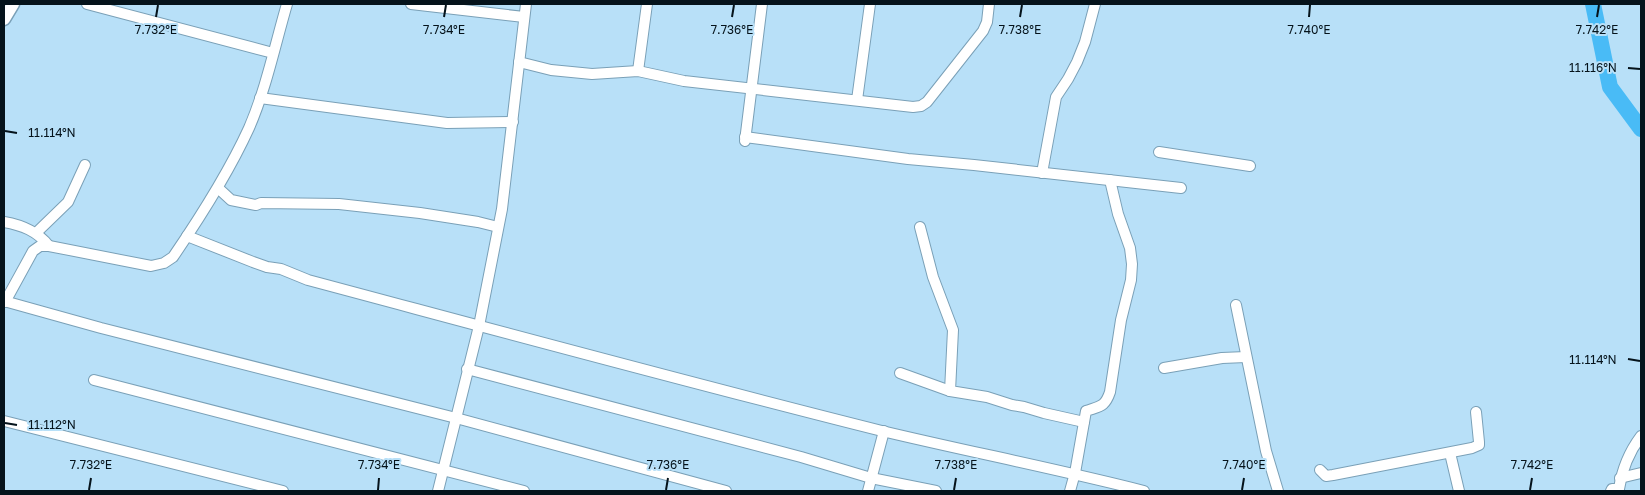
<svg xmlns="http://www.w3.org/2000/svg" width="1645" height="495" viewBox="0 0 1645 495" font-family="'Golos Text',sans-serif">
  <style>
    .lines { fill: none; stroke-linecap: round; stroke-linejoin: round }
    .river { stroke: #49bbf6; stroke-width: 16 }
    .minor-casing { stroke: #7aa0b7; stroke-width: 12 }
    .tertiary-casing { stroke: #7aa0b7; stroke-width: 15 }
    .minor { stroke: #fff; stroke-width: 10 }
    .tertiary { stroke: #fff; stroke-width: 12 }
    .ticks { fill: none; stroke: #05131b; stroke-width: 2 }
    .ticks-label { font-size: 12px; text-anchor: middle; fill: #05131b; stroke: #b8e0f8; stroke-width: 4; stroke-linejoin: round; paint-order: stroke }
  </style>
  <rect width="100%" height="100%" fill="#b8e0f8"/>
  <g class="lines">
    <path class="river" d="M 1593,4 L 1610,87 L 1641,129"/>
    <g class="minor-casing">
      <g id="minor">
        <path d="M 87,4 L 273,53"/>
        <path d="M 411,4 L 524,17"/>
        <path d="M 519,62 L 551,70 L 592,74 L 638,71 L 684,81 L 913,107 L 921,106 L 927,102 L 983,31 L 987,22 L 989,4"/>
        <path d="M 638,71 L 647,4"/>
        <path d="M 260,98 L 447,123 L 513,122"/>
        <path d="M 857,100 L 870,4"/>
        <path d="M 745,137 L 908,159 L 974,165 L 1181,188"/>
        <path d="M 745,141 L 762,4"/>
        <path d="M 1159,152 L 1250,166"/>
        <path d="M 1042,173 L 1056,97 L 1068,79 L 1077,62 L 1085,42 L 1095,4"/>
        <path d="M 218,188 L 231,200 L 256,205 L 261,203 L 339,204 L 420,213 L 478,222 L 498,227"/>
        <path d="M 4,222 C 22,225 37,231 49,246"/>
        <path d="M 920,227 L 933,277 L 953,330 L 950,391 L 987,397 L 1012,405 L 1024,407 L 1044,413 L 1084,422"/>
        <path d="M 36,233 L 68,202 L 85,165"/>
        <path d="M 187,236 L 253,262 L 267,267 L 281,269 L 308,280 C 499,331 690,383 882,431 C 970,452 1058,469 1144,491"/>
        <path d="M 4,301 L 101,328 L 456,418 L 726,491"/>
        <path d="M 5,302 L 33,251 L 40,246 L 49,246 L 151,266 L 164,263 L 173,257 C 201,216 228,174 249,128 C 266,89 275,45 287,4"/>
        <path d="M 1236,305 L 1266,451 L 1278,491"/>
        <path d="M 1164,368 L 1222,358 L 1246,357"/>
        <path d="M 467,369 L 801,457 L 871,478 L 936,491"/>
        <path d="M 900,373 L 950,391"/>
        <path d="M 94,380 L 524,491"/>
        <path d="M 4,421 L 283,491"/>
        <path d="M 1450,453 L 1459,491"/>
        <path d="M 1320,470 L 1326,476 L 1333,475 L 1472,448 L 1479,445 L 1479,442 L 1476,412"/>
        <path d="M 1620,478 L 1641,473"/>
        <path d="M 438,491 L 479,326 L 502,209 L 526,4"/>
        <path d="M 868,491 L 884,431"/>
        <path d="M 1070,491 L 1075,473 L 1086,411 C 1100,406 1105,407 1110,392 L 1121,320 L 1131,280 L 1132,264 L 1130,248 L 1118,214 L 1110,180"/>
        <path d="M 1611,491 L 1612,489 L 1619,489 C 1622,469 1629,452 1641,436"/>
      </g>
    </g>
    <g class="tertiary-casing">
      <path id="tertiary" d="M 4,19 L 13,4"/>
    </g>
    <use href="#minor" class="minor"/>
    <use href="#tertiary" class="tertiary"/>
  </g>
  <path class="ticks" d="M 156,17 L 158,5M 444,17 L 446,5M 732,17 L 734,5M 1020,17 L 1022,5M 1309,17 L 1310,5M 1597,17 L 1599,5M 1628,68 L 1640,69M 5,131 L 17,133M 1628,359 L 1640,361M 5,423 L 17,425M 89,490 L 91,478M 378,490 L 379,478M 666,490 L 668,478M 954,490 L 956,478M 1242,490 L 1244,478M 1530,490 L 1532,478"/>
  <g class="ticks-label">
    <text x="156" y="34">7.732°E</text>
    <text x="444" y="34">7.734°E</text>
    <text x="732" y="34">7.736°E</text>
    <text x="1020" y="34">7.738°E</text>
    <text x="1309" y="34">7.740°E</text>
    <text x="1597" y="34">7.742°E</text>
    <text x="1593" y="72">11.116°N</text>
    <text x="52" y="137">11.114°N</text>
    <text x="1593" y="364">11.114°N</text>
    <text x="52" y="429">11.112°N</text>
    <text x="91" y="469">7.732°E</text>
    <text x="379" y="469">7.734°E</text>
    <text x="668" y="469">7.736°E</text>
    <text x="956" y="469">7.738°E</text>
    <text x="1244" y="469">7.740°E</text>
    <text x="1532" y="469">7.742°E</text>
  </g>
  <rect width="1645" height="495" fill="none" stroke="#05131b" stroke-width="10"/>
</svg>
